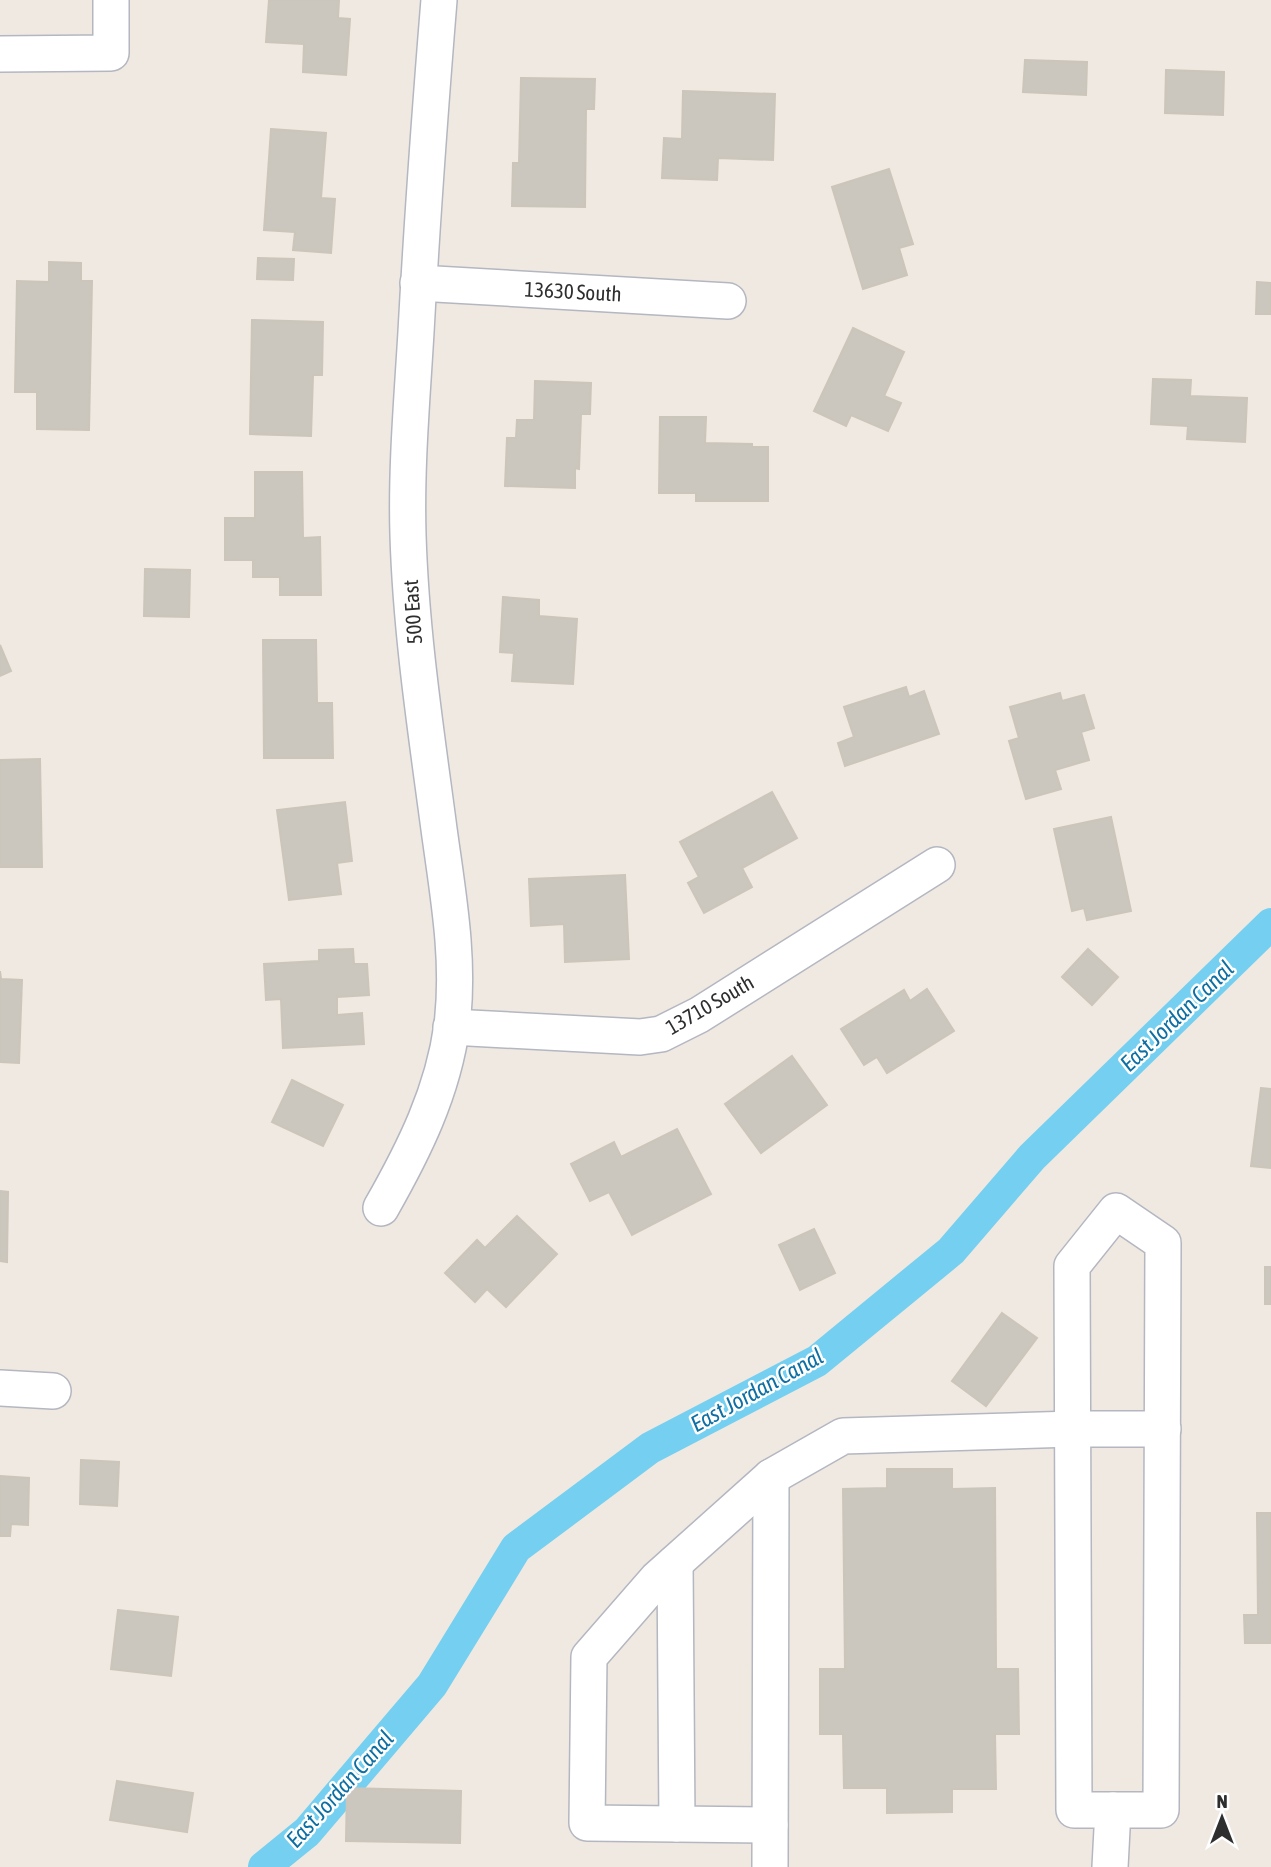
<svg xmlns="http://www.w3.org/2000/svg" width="1271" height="1867" viewBox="0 0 1271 1867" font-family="'Asap Condensed',sans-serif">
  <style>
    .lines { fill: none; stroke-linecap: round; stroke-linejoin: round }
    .canal { stroke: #75cff0; stroke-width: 32 }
    .building { fill: #cbc7bf; stroke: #cbc5ba; stroke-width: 2 }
    .minor-casing { stroke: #b4b7c1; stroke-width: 38 }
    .minor { stroke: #fff; stroke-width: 35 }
    .labels { text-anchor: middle; stroke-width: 5; stroke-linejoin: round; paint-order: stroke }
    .street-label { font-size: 21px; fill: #2e2e2e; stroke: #fff }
    .water-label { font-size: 23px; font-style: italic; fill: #0d6fa3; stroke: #fff }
  </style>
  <rect width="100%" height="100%" fill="#efe9e1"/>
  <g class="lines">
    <path class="canal" d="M 264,1867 L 307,1832 L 432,1685 L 516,1548 L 650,1448 L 817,1361 L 951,1251 L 1032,1157 L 1271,924"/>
  </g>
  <g class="building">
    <path d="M 269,0 L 339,0 L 338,18 L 350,19 L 346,75 L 303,72 L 304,44 L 266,42 Z"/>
    <path d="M 1025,60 L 1087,62 L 1086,95 L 1023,92 Z"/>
    <path d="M 1166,70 L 1224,72 L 1223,115 L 1165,113 Z"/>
    <path d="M 521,78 L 595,79 L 594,109 L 586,109 L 585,207 L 512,206 L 513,163 L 519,163 Z"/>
    <path d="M 683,91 L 775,94 L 773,160 L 718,158 L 717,180 L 662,178 L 664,138 L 682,139 Z"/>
    <path d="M 271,129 L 326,133 L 321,198 L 335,199 L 331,253 L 293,250 L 295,232 L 264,230 Z"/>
    <path d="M 889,169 L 913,244 L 899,248 L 907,275 L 863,289 L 832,187 Z"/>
    <path d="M 258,258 L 294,259 L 293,280 L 257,279 Z"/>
    <path d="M 49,262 L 81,263 L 81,281 L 92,281 L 89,430 L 37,429 L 37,392 L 15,392 L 17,281 L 49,282 Z"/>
    <path d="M 1257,282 L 1271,283 L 1271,314 L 1256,314 Z"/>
    <path d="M 252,320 L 323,322 L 322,375 L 313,375 L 311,436 L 250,434 Z"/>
    <path d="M 853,328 L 904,352 L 884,396 L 901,403 L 888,431 L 851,415 L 846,426 L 814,411 Z"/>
    <path d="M 1153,379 L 1191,380 L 1190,396 L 1247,398 L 1245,442 L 1187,439 L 1188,426 L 1151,424 Z"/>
    <path d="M 535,381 L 591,383 L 590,414 L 581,414 L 579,469 L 575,468 L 575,488 L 505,486 L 507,438 L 516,438 L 517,420 L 534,420 Z"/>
    <path d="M 660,417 L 706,417 L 705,443 L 752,444 L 752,447 L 768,447 L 768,501 L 696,501 L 696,493 L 659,493 Z"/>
    <path d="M 255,472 L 302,472 L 303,538 L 320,537 L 321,595 L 280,595 L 280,577 L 253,577 L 253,560 L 225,560 L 225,518 L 255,518 Z"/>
    <path d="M 145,569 L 190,570 L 189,617 L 144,616 Z"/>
    <path d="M 503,597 L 539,600 L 539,616 L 577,619 L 573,684 L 512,681 L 514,653 L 500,652 Z"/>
    <path d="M 263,640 L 316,640 L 317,703 L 332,703 L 333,758 L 264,758 Z"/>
    <path d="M 0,645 L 11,671 L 0,676 Z"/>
    <path d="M 906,687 L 909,697 L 924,691 L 939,734 L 845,766 L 838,743 L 854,737 L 844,707 Z"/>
    <path d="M 1060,693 L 1062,701 L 1084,695 L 1094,728 L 1081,732 L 1089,760 L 1055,770 L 1061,789 L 1026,799 L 1009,741 L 1019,738 L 1010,707 Z"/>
    <path d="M 40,759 L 42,867 L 0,867 L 0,760 Z"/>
    <path d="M 772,792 L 797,838 L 742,868 L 752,887 L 704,913 L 688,883 L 699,877 L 680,842 Z"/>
    <path d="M 345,802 L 352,861 L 337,863 L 341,894 L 289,900 L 277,810 Z"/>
    <path d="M 1111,817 L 1131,911 L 1087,920 L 1084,908 L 1072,911 L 1054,829 Z"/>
    <path d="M 625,875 L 629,959 L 565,962 L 564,924 L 531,926 L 529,879 Z"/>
    <path d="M 353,949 L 354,964 L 367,964 L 369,995 L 337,997 L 337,1015 L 362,1013 L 364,1044 L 283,1048 L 281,999 L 266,1000 L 264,964 L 319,961 L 319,950 Z"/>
    <path d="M 1088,949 L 1118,977 L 1092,1005 L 1062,977 Z"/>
    <path d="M 0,971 L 1,979 L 22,980 L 19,1063 L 0,1062 Z"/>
    <path d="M 927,989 L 954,1031 L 887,1073 L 877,1057 L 864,1065 L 841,1029 L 904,990 L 910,1001 Z"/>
    <path d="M 792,1056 L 827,1105 L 761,1153 L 725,1104 Z"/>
    <path d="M 292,1080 L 343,1105 L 323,1146 L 272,1122 Z"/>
    <path d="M 1261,1088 L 1271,1089 L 1271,1168 L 1251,1166 Z"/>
    <path d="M 677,1129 L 711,1194 L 632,1235 L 609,1192 L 590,1201 L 571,1164 L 614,1142 L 621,1157 Z"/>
    <path d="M 0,1191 L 8,1192 L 7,1262 L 0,1261 Z"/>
    <path d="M 517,1216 L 557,1254 L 506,1307 L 487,1289 L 475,1302 L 445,1273 L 477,1240 L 485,1248 Z"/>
    <path d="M 814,1229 L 835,1273 L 800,1290 L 779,1245 Z"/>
    <rect x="1265" y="1267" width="6" height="37"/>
    <path d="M 1002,1313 L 1037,1338 L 986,1406 L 952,1381 Z"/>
    <path d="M 81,1460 L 119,1462 L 117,1506 L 80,1504 Z"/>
    <path d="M 887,1469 L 952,1469 L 952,1489 L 995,1488 L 996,1669 L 1018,1669 L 1019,1734 L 995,1734 L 996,1789 L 952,1789 L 952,1812 L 887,1813 L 887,1788 L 844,1788 L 843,1734 L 820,1734 L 820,1669 L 845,1669 L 843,1489 L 887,1488 Z"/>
    <path d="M 0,1476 L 29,1478 L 28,1525 L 11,1524 L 10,1536 L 0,1536 Z"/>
    <path d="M 1257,1513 L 1271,1513 L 1271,1643 L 1245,1643 L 1244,1615 L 1258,1615 Z"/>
    <path d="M 118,1610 L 178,1617 L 171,1676 L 111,1669 Z"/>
    <path d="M 117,1781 L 193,1793 L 187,1832 L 110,1820 Z"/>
    <path d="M 347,1788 L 461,1791 L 460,1843 L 346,1841 Z"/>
  </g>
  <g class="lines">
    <g class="minor-casing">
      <g id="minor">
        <path d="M 0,54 L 111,53 L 111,0"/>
        <path d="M 418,283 L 728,301"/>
        <path d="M 451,1027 L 640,1037 L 661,1034 L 699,1015 L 937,865"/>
        <path d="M 381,1208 C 414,1150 443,1092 452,1025 C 460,959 448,895 439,829 C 426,731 411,634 408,535 C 406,467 412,400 416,332 C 422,221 430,111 439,0"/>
        <path d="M 1116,1211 L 1163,1243 L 1161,1810 L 1074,1810 L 1072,1266 Z"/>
        <path d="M 0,1388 L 53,1391"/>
        <path d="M 675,1563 L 677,1824"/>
        <path d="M 770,1825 L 587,1823 L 589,1657 L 657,1579 L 771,1477 L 843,1436 L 1073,1429 L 1163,1429"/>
        <path d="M 770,1867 L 771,1477"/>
        <path d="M 1110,1867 L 1113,1810"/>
      </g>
    </g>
    <use href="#minor" class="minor"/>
  </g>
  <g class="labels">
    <g class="street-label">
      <text transform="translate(573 292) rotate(3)" y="7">13630 South</text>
      <text transform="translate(413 612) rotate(-94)" y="7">500 East</text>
      <text transform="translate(710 1005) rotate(-30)" y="7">13710 South</text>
    </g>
    <g class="water-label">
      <text transform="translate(1177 1016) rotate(-44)" y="8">East Jordan Canal</text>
      <text transform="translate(757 1390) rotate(-29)" y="8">East Jordan Canal</text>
      <text transform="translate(340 1789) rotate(-48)" y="8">East Jordan Canal</text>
    </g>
  </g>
  <g transform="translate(1222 1818)" stroke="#ffffff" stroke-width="5" paint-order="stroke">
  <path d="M0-5L12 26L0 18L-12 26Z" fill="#2e2e2e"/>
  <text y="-10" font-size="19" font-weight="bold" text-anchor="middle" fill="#2e2e2e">N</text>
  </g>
</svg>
